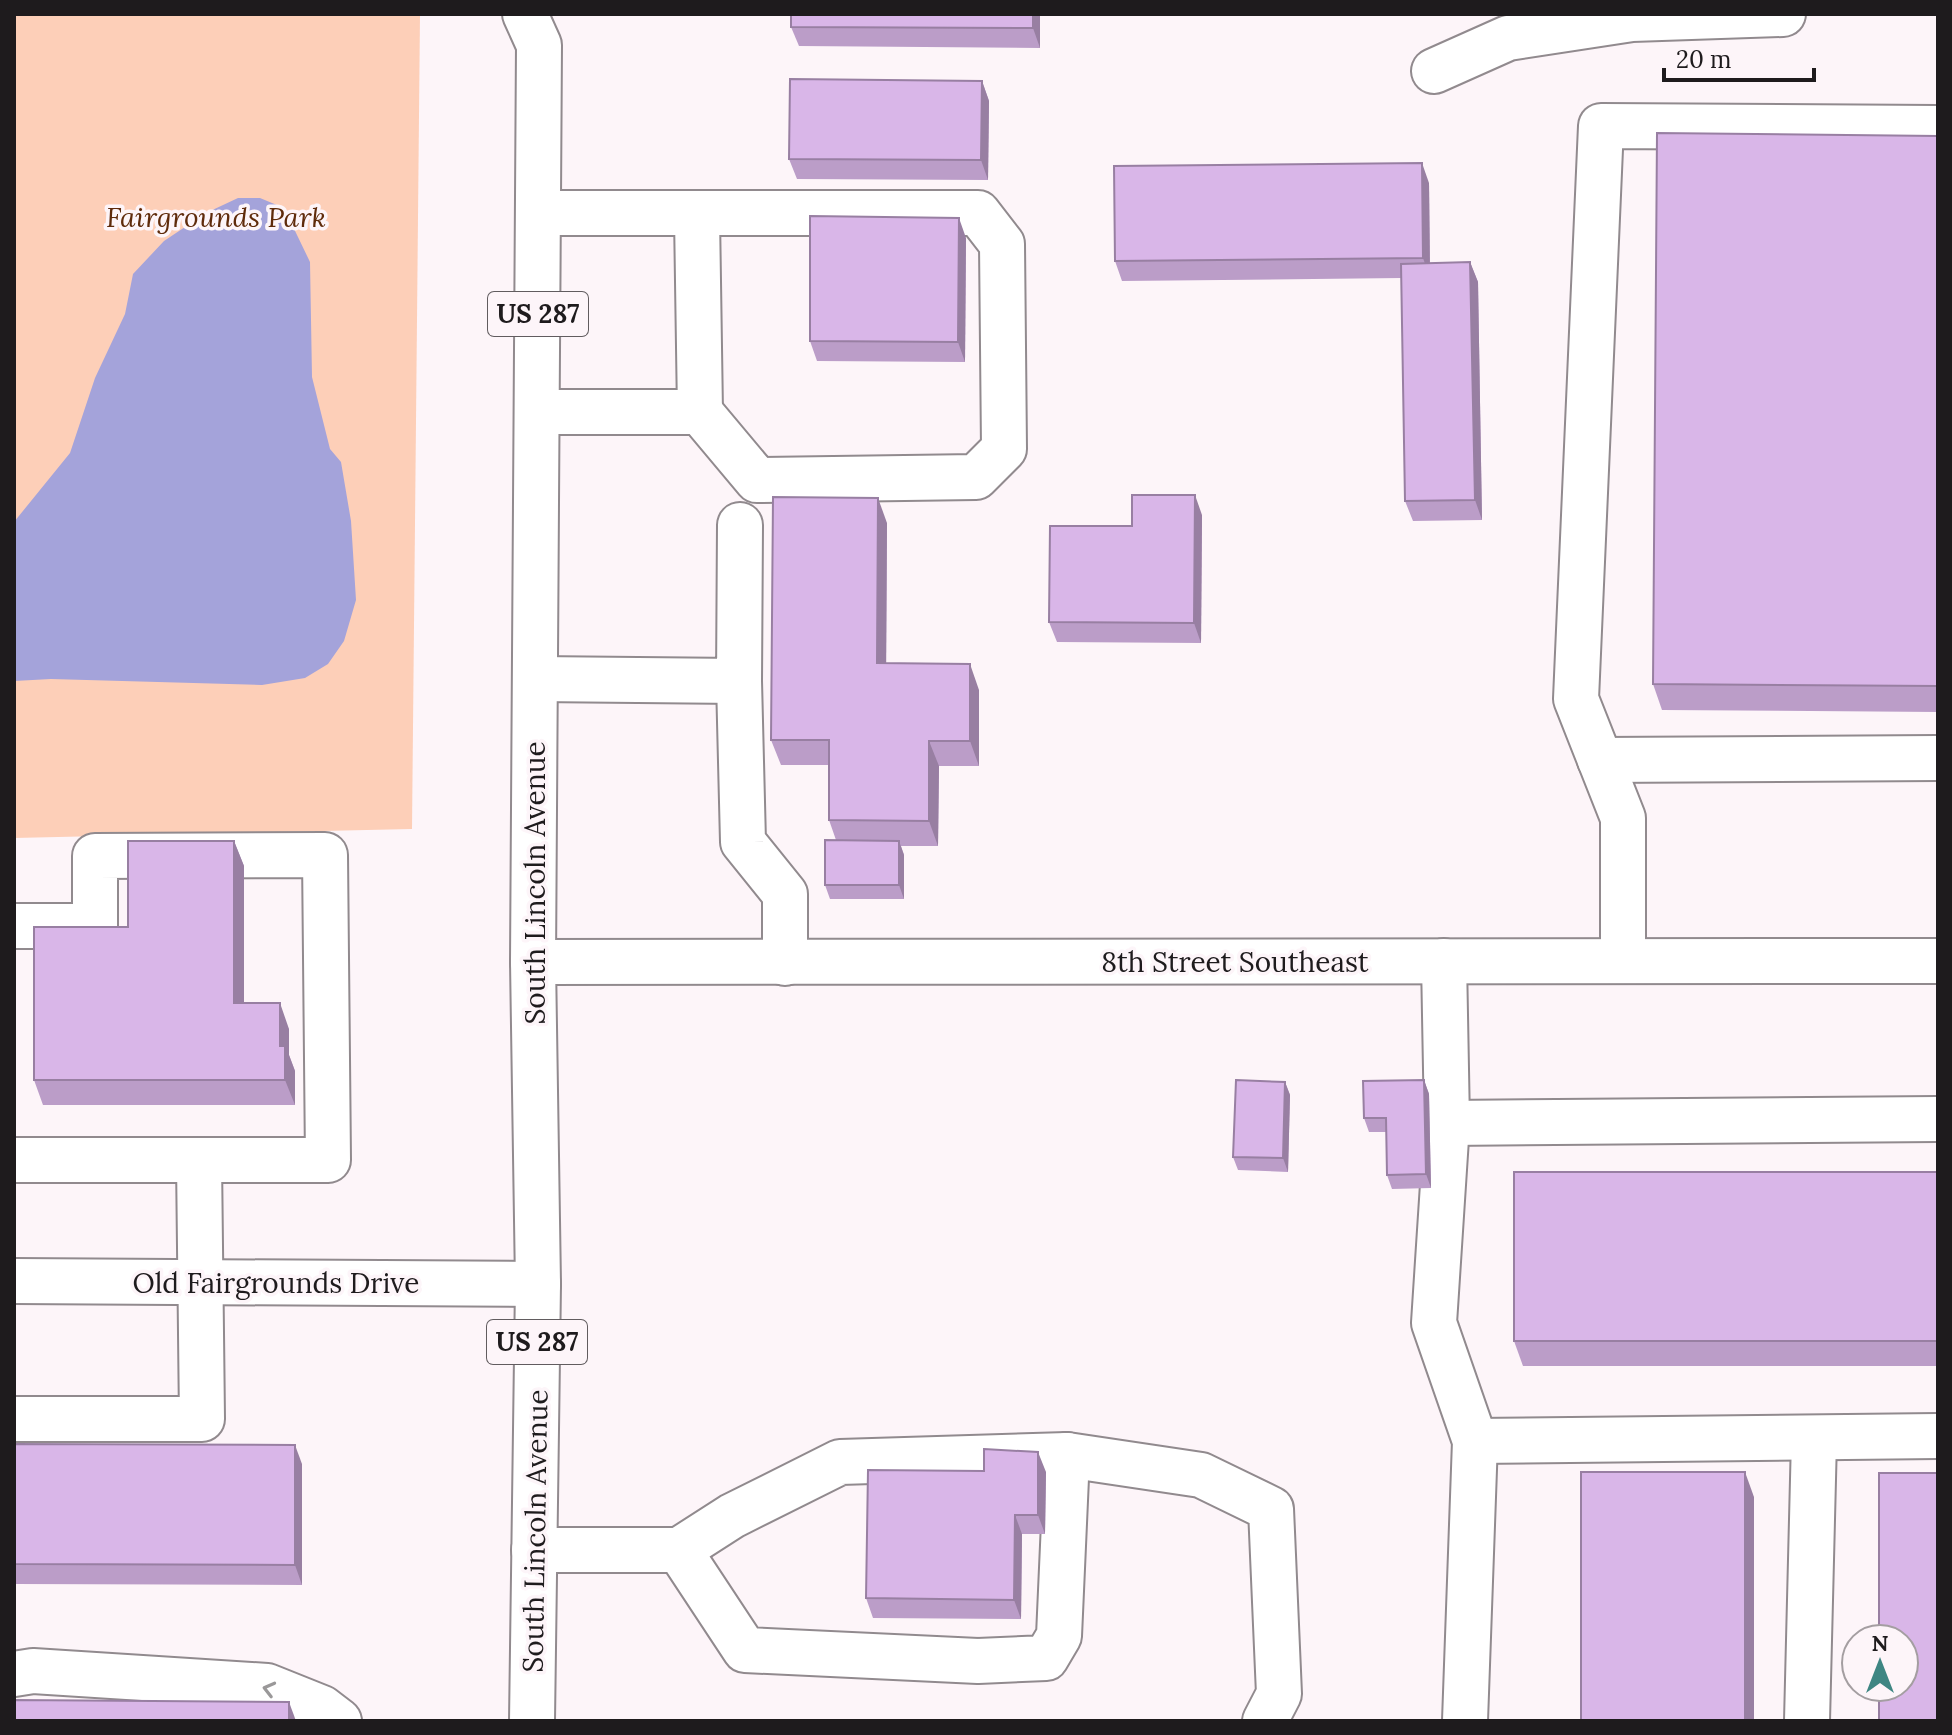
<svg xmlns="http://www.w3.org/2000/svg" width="1952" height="1735" viewBox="0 0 1952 1735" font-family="Lora,serif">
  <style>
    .green { fill: #fdcfb8 }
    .water { fill: #a4a3da }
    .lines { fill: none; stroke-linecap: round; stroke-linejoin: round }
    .minor-casing { stroke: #918a8e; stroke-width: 48 }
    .highway-casing { stroke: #918a8e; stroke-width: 48 }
    .minor { stroke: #fff; stroke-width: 44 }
    .highway { stroke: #fff; stroke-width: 44 }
    .wall { fill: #bb9dc8 }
    .shaded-wall { fill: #987fa2 }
    .building { fill: #d9b6e8; stroke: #987fa2; stroke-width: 2 }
    .oneway { stroke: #9a9899 }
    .labels { text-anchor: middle; stroke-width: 7; stroke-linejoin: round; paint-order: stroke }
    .shield { fill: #fdf5f9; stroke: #615c5f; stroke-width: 2 }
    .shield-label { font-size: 26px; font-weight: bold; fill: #1e1b1d }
    .park-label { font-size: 28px; font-style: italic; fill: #5f2b0b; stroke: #fdf5f9 }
    .street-label { font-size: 28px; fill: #1e1b1d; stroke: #fdf5f9 }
  </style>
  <rect width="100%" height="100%" fill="#fdf5f9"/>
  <path class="green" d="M 14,14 L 420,14 L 412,829 L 14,838 Z"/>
  <path class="water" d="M 238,198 L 260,198 L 284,208 L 310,262 L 312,377 L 330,449 L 341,462 L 351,521 L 356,600 L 344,641 L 328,664 L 305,678 L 262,685 L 51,679 L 14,681 L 14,522 L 70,453 L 95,378 L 125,314 L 133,274 L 164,241 L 206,213 Z"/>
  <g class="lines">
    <g class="minor-casing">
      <g id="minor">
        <path d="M 1434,71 L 1508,38 L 1632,19 L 1783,14"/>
        <path d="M 697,216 L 700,412"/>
        <path d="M 538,412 L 700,412 L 757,480 L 976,477 L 1004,449 L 1002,244 L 978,213 L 539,213"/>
        <path d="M 536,679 L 739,681 L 740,525"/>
        <path d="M 739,681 L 743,842 L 785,894 L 785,963"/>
        <path d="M 1600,760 L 1938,758"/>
        <path d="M 14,926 L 95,926 L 95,856 L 325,855 L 328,1160 L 14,1160"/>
        <path d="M 1444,961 L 1447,1123 L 1434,1323 L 1475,1441 L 1465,1721"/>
        <path d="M 1623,961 L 1623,818 L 1576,699 L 1601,126 L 1938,128"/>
        <path d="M 533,962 L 1938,961"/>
        <path d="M 1447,1123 L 1938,1119"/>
        <path d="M 14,1281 L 538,1284"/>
        <path d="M 14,1419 L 202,1419 L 199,1160"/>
        <path d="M 1475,1441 L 1938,1436"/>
        <path d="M 534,1550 L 679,1550 L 732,1516 L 840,1462 L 1067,1455 L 1201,1475 L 1271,1509 L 1279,1694 L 1265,1721"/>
        <path d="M 679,1550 L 745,1650 L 978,1661 L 1046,1658 L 1059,1636 L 1067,1455"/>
        <path d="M 14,1674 L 33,1671 L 267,1686 L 322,1708 L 339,1721"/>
        <path d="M 1807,1721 L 1814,1439"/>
      </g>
    </g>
    <g class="highway-casing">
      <path id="highway" d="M 525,14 L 539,45 L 533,962 L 538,1284 L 532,1721"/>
    </g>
    <use href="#minor" class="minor"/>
    <use href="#highway" class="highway"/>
  </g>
  <g class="wall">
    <path d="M 791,14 L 1040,14 L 1040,48 L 799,46 L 791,27 Z"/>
    <path d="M 982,81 L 989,101 L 988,180 L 797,179 L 789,159 Z"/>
    <path d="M 1938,136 L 1938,712 L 1662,710 L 1653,684 Z"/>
    <path d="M 1429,183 L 1430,263 L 1470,262 L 1478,282 L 1482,520 L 1413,521 L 1405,501 L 1401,278 L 1122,281 L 1115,261 Z"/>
    <path d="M 966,238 L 965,362 L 817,361 L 810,341 Z"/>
    <path d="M 1202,515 L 1201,643 L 1057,642 L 1049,622 L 1132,526 Z"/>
    <path d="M 887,523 L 886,663 L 979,690 L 979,766 L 939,766 L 938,846 L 901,846 L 904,855 L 904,899 L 830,899 L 825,885 L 836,840 L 829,820 L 829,765 L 781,765 L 771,740 Z"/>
    <path d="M 234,841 L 244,866 L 244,1003 L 289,1029 L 289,1055 L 295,1071 L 295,1105 L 43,1105 L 34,1080 L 128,927 Z"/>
    <path d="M 1424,1080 L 1429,1094 L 1431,1188 L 1392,1189 L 1387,1175 L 1386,1132 L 1369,1132 L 1364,1118 Z"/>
    <path d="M 1285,1082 L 1290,1095 L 1288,1172 L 1238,1170 L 1233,1157 Z"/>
    <path d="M 1938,1172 L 1938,1366 L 1523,1366 L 1514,1341 Z"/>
    <path d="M 14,1444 L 302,1464 L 302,1585 L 14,1584 Z"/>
    <path d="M 1046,1472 L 1045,1534 L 1022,1534 L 1021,1619 L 873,1618 L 866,1598 Z"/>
  </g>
  <g class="shaded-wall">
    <path d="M 1033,14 L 1040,14 L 1040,48 L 1033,28 Z"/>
    <path d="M 982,81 L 989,101 L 988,180 L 981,160 Z"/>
    <path d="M 1422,163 L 1429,183 L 1430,278 L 1423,258 Z"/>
    <path d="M 959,218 L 966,238 L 965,362 L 958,342 Z"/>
    <path d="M 1470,262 L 1478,282 L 1482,520 L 1475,500 Z"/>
    <path d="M 1195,495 L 1202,515 L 1201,643 L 1194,623 Z"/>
    <path d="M 878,498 L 887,523 L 886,689 L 877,663 Z"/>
    <path d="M 970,664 L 979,690 L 979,766 L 970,741 Z"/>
    <path d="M 929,741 L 939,766 L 938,846 L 929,821 Z"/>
    <path d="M 234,841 L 244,866 L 244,1029 L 234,1003 Z"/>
    <path d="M 899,841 L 904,855 L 904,899 L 899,885 Z"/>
    <path d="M 280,1003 L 289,1029 L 289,1055 L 295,1071 L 295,1105 L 285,1080 L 280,1046 Z"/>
    <path d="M 1424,1080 L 1429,1094 L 1431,1188 L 1426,1174 Z"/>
    <path d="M 1285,1082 L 1290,1095 L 1288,1172 L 1283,1158 Z"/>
    <path d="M 295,1445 L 302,1464 L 302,1585 L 295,1565 Z"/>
    <path d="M 1038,1452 L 1046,1472 L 1045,1534 L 1038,1515 Z"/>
    <path d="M 1745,1472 L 1754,1497 L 1754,1721 L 1745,1721 Z"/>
    <path d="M 1015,1515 L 1022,1534 L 1021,1619 L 1014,1600 Z"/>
    <path d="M 289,1702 L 296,1721 L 289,1721 Z"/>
  </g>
  <g class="building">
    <path d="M 791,14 L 1033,14 L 1033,28 L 791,27 Z"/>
    <path d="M 790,79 L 982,81 L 981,160 L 789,159 Z"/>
    <path d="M 1657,133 L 1938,136 L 1938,686 L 1653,684 Z"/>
    <path d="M 1422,163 L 1423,258 L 1115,261 L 1114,166 Z"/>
    <path d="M 810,216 L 959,218 L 958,342 L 810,341 Z"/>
    <path d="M 1470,262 L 1475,500 L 1405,501 L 1401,264 Z"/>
    <path d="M 1132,495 L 1195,495 L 1194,623 L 1049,622 L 1050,526 L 1132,526 Z"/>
    <path d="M 773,497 L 878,498 L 877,663 L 970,664 L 970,741 L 929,741 L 929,821 L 829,820 L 829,740 L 771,740 Z"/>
    <path d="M 825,840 L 899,841 L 899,885 L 825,885 Z"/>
    <path d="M 128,841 L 234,841 L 234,1003 L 280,1003 L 280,1046 L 285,1046 L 285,1080 L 34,1080 L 34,927 L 128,927 Z"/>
    <path d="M 1236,1080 L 1285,1082 L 1283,1158 L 1233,1157 Z"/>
    <path d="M 1424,1080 L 1426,1174 L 1387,1175 L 1386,1118 L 1364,1118 L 1363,1081 Z"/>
    <rect x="1514" y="1172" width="424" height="169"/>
    <path d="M 14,1444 L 295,1445 L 295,1565 L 14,1564 Z"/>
    <path d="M 984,1449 L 1038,1452 L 1038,1515 L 1015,1515 L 1014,1600 L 866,1598 L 868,1470 L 984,1471 Z"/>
    <rect x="1581" y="1472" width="164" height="249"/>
    <path d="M 1879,1473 L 1938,1473 L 1938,1721 L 1879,1721 L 1879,1687 L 1904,1687 L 1904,1639 L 1879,1639 Z"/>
    <path d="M 14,1700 L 289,1702 L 289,1721 L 14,1721 Z"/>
  </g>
  <defs><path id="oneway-chevron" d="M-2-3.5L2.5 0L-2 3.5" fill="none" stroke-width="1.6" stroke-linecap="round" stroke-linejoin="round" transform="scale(2)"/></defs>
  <use class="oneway" href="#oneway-chevron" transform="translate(269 1689) rotate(-166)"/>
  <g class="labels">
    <g class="shield">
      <rect x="488" y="292" width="100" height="44" rx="6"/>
      <rect x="487" y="1320" width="100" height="44" rx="6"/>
    </g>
    <g class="shield-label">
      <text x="538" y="323">US 287</text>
      <text x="537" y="1351">US 287</text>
    </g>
    <g class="park-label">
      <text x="216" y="227">Fairgrounds Park</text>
    </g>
    <g class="street-label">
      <text transform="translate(535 883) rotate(-90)" y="10">South Lincoln Avenue</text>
      <text x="1235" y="972">8th Street Southeast</text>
      <text x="276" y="1293">Old Fairgrounds Drive</text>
      <text transform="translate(535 1531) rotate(-89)" y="10">South Lincoln Avenue</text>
    </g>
  </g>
  <rect width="1952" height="1735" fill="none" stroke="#1e1b1d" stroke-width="32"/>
  <g transform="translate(1880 1663)"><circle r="38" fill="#fdf5f9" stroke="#a49ea1" stroke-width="2"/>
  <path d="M0-6L14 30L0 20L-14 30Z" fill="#3e8683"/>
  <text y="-12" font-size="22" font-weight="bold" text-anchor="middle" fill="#1e1b1d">N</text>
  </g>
  <path d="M1664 68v12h150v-12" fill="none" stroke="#1e1b1d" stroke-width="4"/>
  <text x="1676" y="68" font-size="24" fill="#1e1b1d" stroke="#fdf5f9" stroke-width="6" paint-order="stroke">20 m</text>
</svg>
